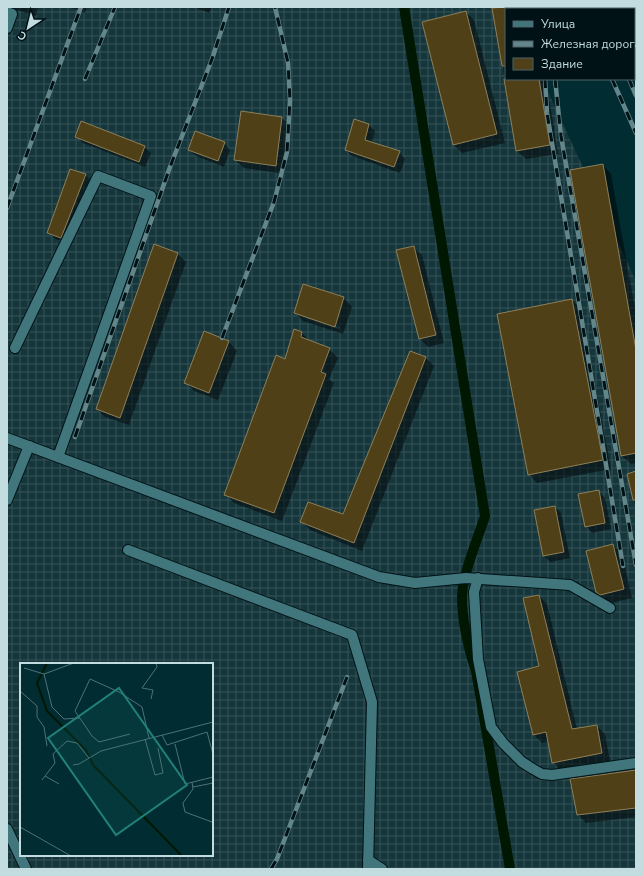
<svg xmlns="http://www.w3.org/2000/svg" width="643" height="876" viewBox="0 0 643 876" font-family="'Nunito Sans',sans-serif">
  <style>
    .industrial { fill: url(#industrial-grid); fill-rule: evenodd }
    .shadow { fill: #0007; fill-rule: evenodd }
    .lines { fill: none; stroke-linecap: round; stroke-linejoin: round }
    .canal { stroke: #001702; stroke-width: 10 }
    .building { fill: #4f4018; stroke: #8e7f59 }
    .street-casing { stroke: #001316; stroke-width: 12 }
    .street { stroke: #42767d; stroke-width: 10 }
    .rail-casing { stroke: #63868a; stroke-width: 4.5 }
    .rail { stroke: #001215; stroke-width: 3; stroke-dasharray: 9; stroke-linecap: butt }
    .inset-river { fill: none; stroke: #001702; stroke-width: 2 }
    .inset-road { fill: none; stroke: #4e7277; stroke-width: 1 }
    .view { fill: #218079; fill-opacity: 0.15; stroke: #218079; stroke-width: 2 }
    .inset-edge { fill: none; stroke: #c2dce0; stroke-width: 2 }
  </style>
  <defs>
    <pattern id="industrial-grid" width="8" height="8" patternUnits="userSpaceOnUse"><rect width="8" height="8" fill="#15373c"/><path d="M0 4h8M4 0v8" fill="none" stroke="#355358"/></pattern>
  </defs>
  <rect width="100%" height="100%" fill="#012c31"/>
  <path class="industrial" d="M 7,7 L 508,7 L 509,9 L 506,9 L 506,79 L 542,79 L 636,281 L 636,869 L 7,869 ZM 21,664 L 212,664 L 212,855 L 21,855 Z"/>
  <g class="shadow">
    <path d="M 7,7 L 38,7 L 36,16 Z"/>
    <path d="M 69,7 L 87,7 L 85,13 Z"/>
    <path d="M 194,7 L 212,7 L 209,13 Z"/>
    <path d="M 503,7 L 530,7 L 532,9 L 506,9 L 506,79 L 546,79 L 558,154 L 526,159 L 517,151 L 493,9 Z"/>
    <path d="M 466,12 L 474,20 L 505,143 L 462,153 L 454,145 Z"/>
    <path d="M 282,118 L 290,126 L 284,174 L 244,168 L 235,160 Z"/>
    <path d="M 369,125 L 375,131 L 372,143 L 399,152 L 405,159 L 400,173 L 352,156 L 346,150 Z"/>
    <path d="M 77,137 L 145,147 L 151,153 L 145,167 L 83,143 Z"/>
    <path d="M 224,143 L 230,150 L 224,167 L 196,156 L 189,150 Z"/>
    <path d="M 603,165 L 611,174 L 636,314 L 636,463 L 631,464 L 622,456 Z"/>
    <path d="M 85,175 L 92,181 L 67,243 L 55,239 L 48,232 Z"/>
    <path d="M 155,246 L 178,254 L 186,262 L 129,425 L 105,417 L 97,409 Z"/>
    <path d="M 413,247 L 422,255 L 444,343 L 428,347 L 420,339 Z"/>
    <path d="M 304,285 L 344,298 L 352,307 L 343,334 L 303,321 L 295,313 ZM 303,315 L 340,327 L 339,329 L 303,317 Z"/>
    <path d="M 572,300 L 581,309 L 611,469 L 537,483 L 529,474 Z"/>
    <path d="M 205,333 L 229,342 L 237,351 L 218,400 L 194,391 L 185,382 Z"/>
    <path d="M 302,333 L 310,341 L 329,349 L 338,358 L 329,379 L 334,383 L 282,521 L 234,503 L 226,494 Z"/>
    <path d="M 426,358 L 434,366 L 362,551 L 310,530 L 302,522 L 344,515 Z"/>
    <path d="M 636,472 L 636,509 L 628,474 Z"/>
    <path d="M 598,491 L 605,498 L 611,529 L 592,533 L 586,526 Z"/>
    <path d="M 555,507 L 561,513 L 570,558 L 550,562 L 544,556 Z"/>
    <path d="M 613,545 L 622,554 L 632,598 L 610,603 L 597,592 Z"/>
    <path d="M 539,596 L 547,604 L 577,729 L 597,726 L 605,734 L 610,761 L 560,770 L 553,762 L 548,741 L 542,743 L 534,735 L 518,673 L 540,667 Z"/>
    <path d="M 636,771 L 636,817 L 586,823 L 578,815 Z"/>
  </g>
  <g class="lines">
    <path class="canal" d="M 404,7 L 485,516 C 478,538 463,573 462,596 C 462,622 468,647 476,671 L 510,869"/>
  </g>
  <g class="building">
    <path d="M 506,7 L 506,66 L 502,66 L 492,8 Z"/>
    <path d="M 466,11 L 497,134 L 453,145 L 422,22 Z"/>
    <path d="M 504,79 L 539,79 L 550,145 L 516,151 Z"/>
    <path d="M 241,111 L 282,117 L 276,166 L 234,160 Z"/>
    <path d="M 354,119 L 369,124 L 365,140 L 400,151 L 394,167 L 345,150 Z"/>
    <path d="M 81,121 L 145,146 L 139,162 L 75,137 Z"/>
    <path d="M 195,131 L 225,142 L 218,161 L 188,150 Z"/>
    <path d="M 603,164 L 636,350 L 636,453 L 621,456 L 570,170 Z"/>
    <path d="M 70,169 L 86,174 L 61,238 L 47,233 Z"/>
    <path d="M 154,244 L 178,253 L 120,418 L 96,409 Z"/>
    <path d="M 414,246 L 436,335 L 419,339 L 396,250 Z"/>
    <path d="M 303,284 L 344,297 L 335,327 L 294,313 Z"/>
    <path d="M 572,299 L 603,460 L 528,475 L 497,314 Z"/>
    <path d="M 294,329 L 302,332 L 301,337 L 330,348 L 321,372 L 326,374 L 274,513 L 224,495 L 276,355 L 285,359 Z"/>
    <path d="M 204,331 L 229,341 L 209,393 L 184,383 Z"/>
    <path d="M 410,351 L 426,357 L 354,543 L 300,522 L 308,502 L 343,514 Z"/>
    <path d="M 636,471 L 636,500 L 633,500 L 627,474 Z"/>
    <path d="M 599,490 L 605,523 L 585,527 L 578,494 Z"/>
    <path d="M 555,506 L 564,552 L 543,556 L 534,510 Z"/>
    <path d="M 613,544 L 624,589 L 600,595 L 596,592 L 586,551 Z"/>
    <path d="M 539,595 L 572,729 L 597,725 L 602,753 L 552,763 L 546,732 L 533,735 L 517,672 L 539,666 L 523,598 Z"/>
    <path d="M 636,770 L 636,808 L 577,815 L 570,779 Z"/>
  </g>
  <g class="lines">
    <g class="street-casing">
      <g id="street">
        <path d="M 7,12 L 12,14 L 7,28"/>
        <path d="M 15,348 L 98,176 L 151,196 L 58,457"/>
        <path d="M 7,438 L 379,577 L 415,583 L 466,578 L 570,585 L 610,608"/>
        <path d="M 7,500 L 29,446"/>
        <path d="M 128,550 L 352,635 L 372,702 L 368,869"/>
        <path d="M 478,578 L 474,592 L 478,659 L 491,727 L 503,743 L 522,762 L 533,769 L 542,774 L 552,775 L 636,763"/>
        <path d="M 7,829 L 26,869"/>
        <path d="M 368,860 L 382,869"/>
      </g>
    </g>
    <use href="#street" class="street"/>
    <g class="rail-casing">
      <g id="rail">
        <path d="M 538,7 L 539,9"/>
        <path d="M 546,7 L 546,9"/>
        <path d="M 580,7 L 581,9"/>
        <path d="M 596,7 L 597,9"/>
        <path d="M 605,7 L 605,9"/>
        <path d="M 614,7 L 615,9"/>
        <path d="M 621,7 L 622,9"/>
        <path d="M 630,7 L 631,9"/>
        <path d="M 634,17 L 636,21"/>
        <path d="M 634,37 L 636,41"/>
        <path d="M 634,52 L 636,56"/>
        <path d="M 634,72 L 636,77"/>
        <path d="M 85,79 L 115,7"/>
        <path d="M 545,79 L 547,113 L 623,566"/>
        <path d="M 555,79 L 561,136 L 636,565"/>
        <path d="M 612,79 L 636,133"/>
        <path d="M 629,79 L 636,96"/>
        <path d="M 7,208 L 81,7"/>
        <path d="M 222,338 L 274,202 L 287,152 L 290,100 L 288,63 L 275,7"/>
        <path d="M 75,437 L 170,167 L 212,59 L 229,7"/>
        <path d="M 271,869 L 277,859 L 347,677"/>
      </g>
    </g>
    <use href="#rail" class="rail"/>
  </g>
  <g transform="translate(20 663)">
    <rect width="193" height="193" fill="#012c31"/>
    <path class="inset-river" d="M 27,0 L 17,20 L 27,48 L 66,87 L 73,102 L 162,193"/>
    <path class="inset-road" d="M 4,5 L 24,11 L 32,44 L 44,56 L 60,55M 24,11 L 54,0M 0,28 L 17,43 L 17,54 L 24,64 L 27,83M 131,36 L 133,27 L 122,25 L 137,4 L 136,0M 110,71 L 79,79 L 72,73 L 55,48 L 70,16 L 99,29 L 122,44 L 129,75M 142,72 L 147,82 L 187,69 L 193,91M 125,76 L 135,112 L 143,110 L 138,85M 155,81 L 165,121 L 193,114M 53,102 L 59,101 L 81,88 L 193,59M 25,113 L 39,121M 22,117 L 35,100 L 33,91 L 47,78 L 57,80 L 69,95M 172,119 L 173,126 L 163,140 L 165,149 L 192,159 L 193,156M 173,124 L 193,120M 0,164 L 51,193"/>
    <path class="view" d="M 99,25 L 167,122 L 96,172 L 28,75 Z"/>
    <rect width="193" height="193" class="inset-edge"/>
  </g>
  <rect width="643" height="876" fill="none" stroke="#c2dce0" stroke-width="16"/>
  <rect x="505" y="8" width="130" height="72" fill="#001215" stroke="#4e6366"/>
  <rect x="513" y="21" width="20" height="6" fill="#42767d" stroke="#4e6366"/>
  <text x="541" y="28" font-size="12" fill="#c2dce0">Улица</text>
  <rect x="513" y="41" width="20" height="6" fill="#63868a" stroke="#4e6366"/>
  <text x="541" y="48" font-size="12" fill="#c2dce0">Железная дорога</text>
  <rect x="513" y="58" width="20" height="12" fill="#4f4018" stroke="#4e6366"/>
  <text x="541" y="68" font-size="12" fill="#c2dce0">Здание</text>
  <g transform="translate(28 28) rotate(215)" stroke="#001215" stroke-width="3" paint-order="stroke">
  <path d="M0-3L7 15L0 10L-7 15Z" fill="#c2dce0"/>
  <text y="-6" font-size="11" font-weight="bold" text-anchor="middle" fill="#c2dce0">С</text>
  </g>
</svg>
